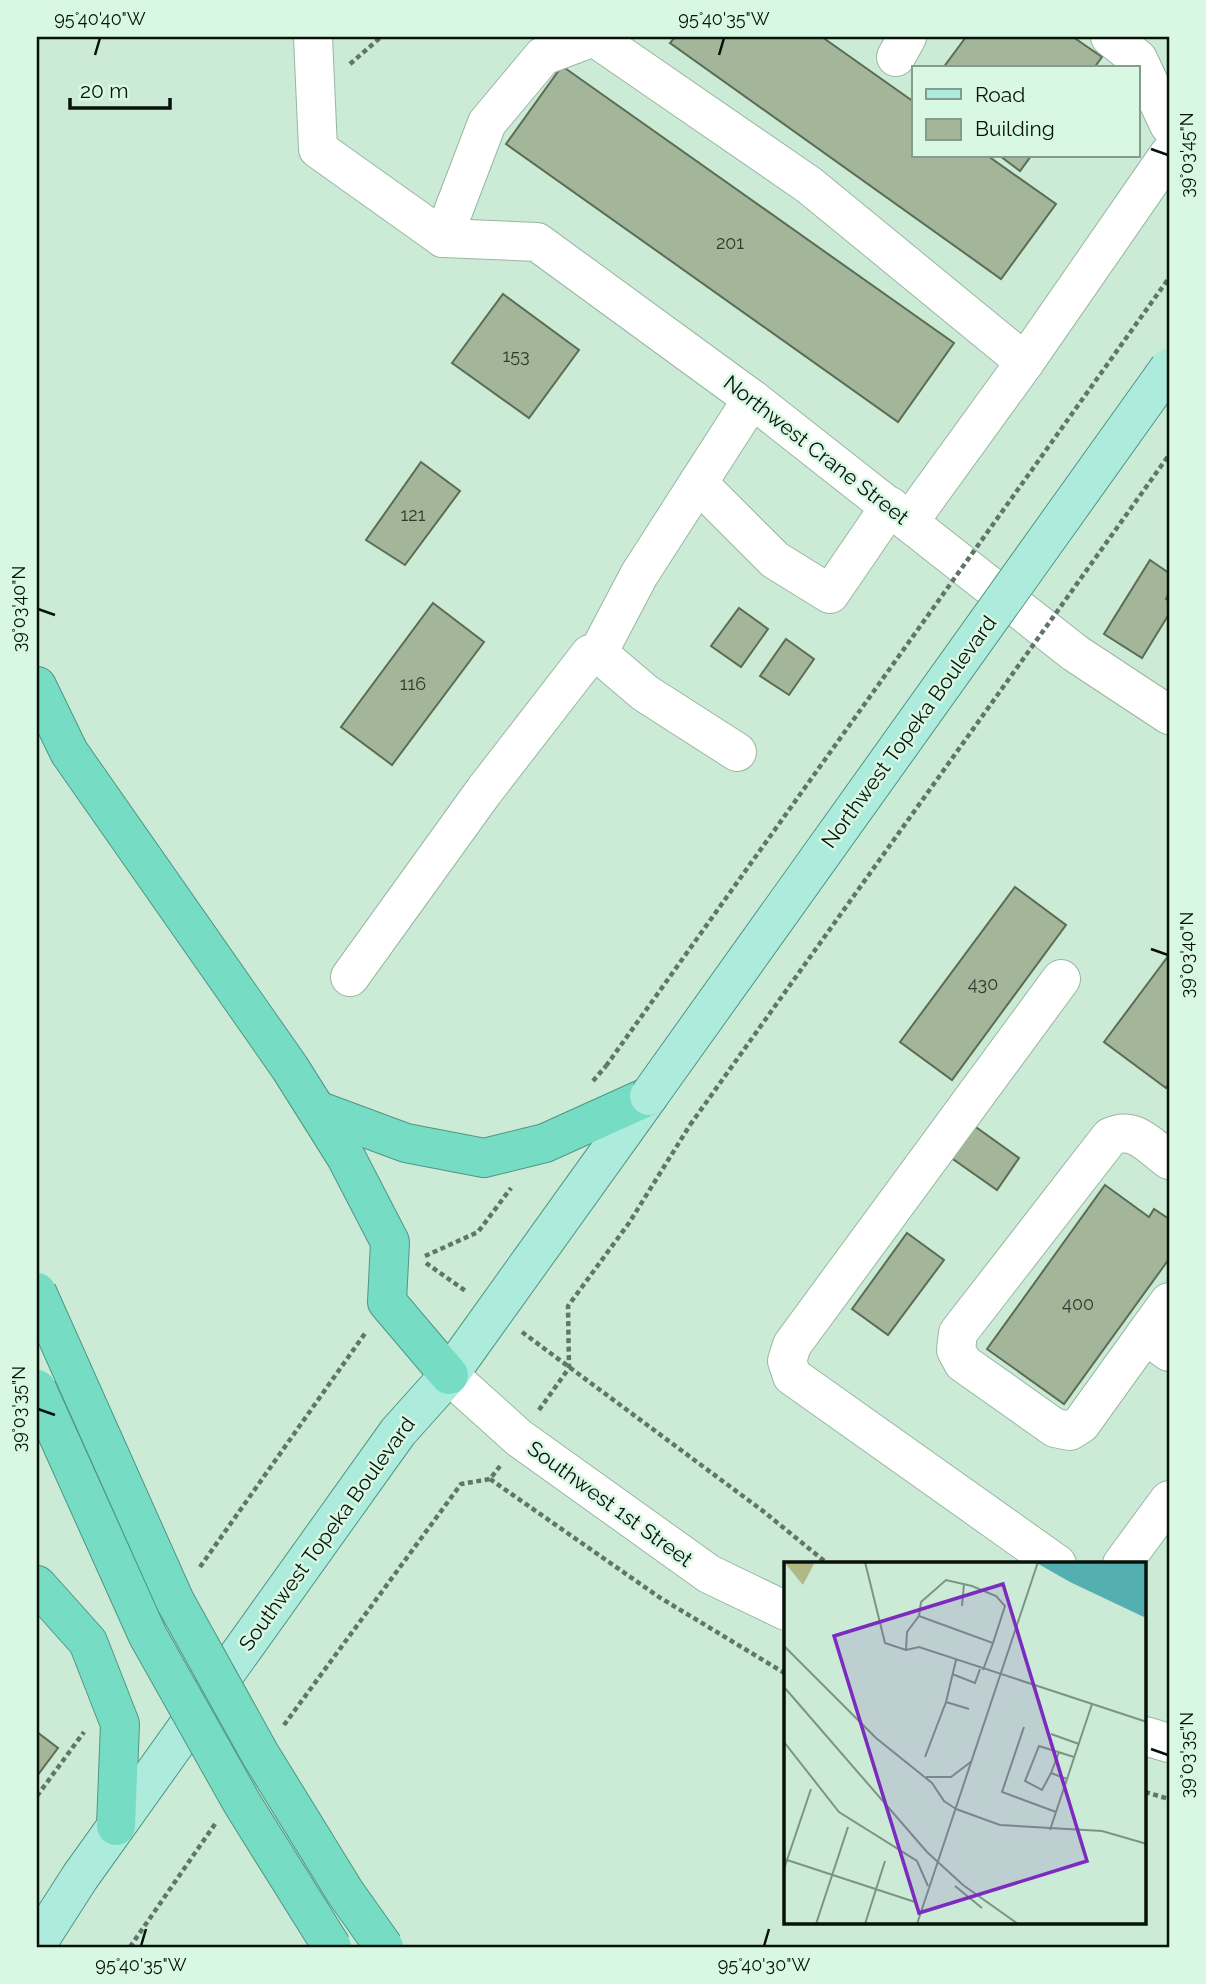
<svg xmlns="http://www.w3.org/2000/svg" width="1206" height="1984" viewBox="0 0 1206 1984" font-family="Raleway,sans-serif">
  <style>
    .building { fill: #a3b69a; stroke: #5b6d54; stroke-width: 2 }
    .lines { fill: none; stroke-linecap: round; stroke-linejoin: round }
    .minor-casing { stroke: #98b7a2; stroke-width: 40 }
    .major-casing { stroke: #4f9683; stroke-width: 40 }
    .highway-casing { stroke: #4f9683; stroke-width: 40 }
    .path { stroke: #617669; stroke-width: 4.5; stroke-dasharray: 5 3.5; stroke-linecap: butt }
    .minor { stroke: #fff; stroke-width: 38 }
    .major { stroke: #adebdc; stroke-width: 38 }
    .highway { stroke: #76ddc4; stroke-width: 38 }
    .major-bridge-casing { stroke: #4f9683; stroke-width: 40; stroke-linecap: butt }
    .highway-bridge-casing { stroke: #4f9683; stroke-width: 40; stroke-linecap: butt }
    .path-bridge { stroke: #617669; stroke-width: 4.5; stroke-dasharray: 5 3.5; stroke-linecap: butt }
    .major-bridge { stroke: #adebdc; stroke-width: 38 }
    .highway-bridge { stroke: #76ddc4; stroke-width: 38 }
    .ticks { fill: none; stroke: #07120b; stroke-width: 2.5 }
    .labels { text-anchor: middle; stroke-width: 5; stroke-linejoin: round; paint-order: stroke }
    .number-label { font-size: 18px; fill: #2e3b2f }
    .street-label { font-size: 21px; fill: #07120b; stroke: #d8f8e3 }
    .inset-road { fill: none; stroke: #7d9485; stroke-width: 2 }
    .view { fill: #7b2cbf; fill-opacity: 0.15; stroke: #7b2cbf; stroke-width: 3.5 }
    .inset-edge { fill: none; stroke: #07120b; stroke-width: 3.5 }
    .neatline { fill: none; stroke: #07120b; stroke-width: 2.5 }
    .ticks-label { font-size: 18px; text-anchor: middle; fill: #07120b }
  </style>
  <rect width="100%" height="100%" fill="#cbebd6"/>
  <g class="building">
    <path d="M 675,37 L 822,37 L 914,102 L 914,156 L 988,156 L 1056,204 L 1001,279 L 670,43 Z"/>
    <path d="M 966,37 L 1073,37 L 1102,57 L 1094,68 L 943,68 Z"/>
    <path d="M 562,66 L 954,343 L 898,422 L 506,144 Z"/>
    <path d="M 1000,156 L 1031,156 L 1020,171 Z"/>
    <path d="M 503,294 L 579,350 L 529,418 L 452,363 Z"/>
    <path d="M 421,462 L 460,491 L 405,565 L 366,540 Z"/>
    <path d="M 1150,560 L 1169,573 L 1169,593 L 1166,599 L 1169,601 L 1169,614 L 1142,658 L 1104,634 Z"/>
    <path d="M 433,603 L 484,642 L 392,765 L 341,727 Z"/>
    <path d="M 739,608 L 768,629 L 741,667 L 711,646 Z"/>
    <path d="M 786,639 L 814,659 L 789,695 L 760,676 Z"/>
    <path d="M 1015,887 L 1066,925 L 952,1080 L 900,1042 Z"/>
    <path d="M 1169,955 L 1169,1083 L 1166,1088 L 1104,1042 Z"/>
    <path d="M 973,1125 L 1019,1158 L 997,1190 L 950,1157 Z"/>
    <path d="M 1105,1185 L 1149,1217 L 1154,1209 L 1169,1219 L 1169,1259 L 1064,1404 L 987,1349 Z"/>
    <path d="M 907,1233 L 944,1260 L 888,1335 L 852,1309 Z"/>
    <path d="M 37,1732 L 58,1748 L 37,1776 Z"/>
  </g>
  <g class="lines">
    <g class="minor-casing">
      <g id="minor">
        <path d="M 313,37 L 318,149 L 443,238"/>
        <path d="M 1110,37 L 1138,59 L 1169,125"/>
        <path d="M 896,57 L 907,37"/>
        <path d="M 443,238 L 487,123 L 543,56 L 594,37 L 809,185 L 1025,362 L 909,522"/>
        <path d="M 443,238 L 537,242 L 752,399 L 1075,653 L 1169,715"/>
        <path d="M 1025,362 L 1169,154"/>
        <path d="M 698,483 L 775,560 L 830,594 L 890,506"/>
        <path d="M 737,752 L 645,693 L 598,653 L 639,575 L 752,399"/>
        <path d="M 350,977 L 484,791 L 590,654 L 598,653"/>
        <path d="M 1169,1160 C 1150,1146 1134,1125 1110,1137 L 958,1333 L 956,1350 L 963,1363 L 1055,1428 L 1070,1431 L 1081,1424 L 1145,1335 L 1169,1352"/>
        <path d="M 1145,1335 L 1169,1302"/>
        <path d="M 449,1375 L 519,1438 L 709,1574 L 786,1611"/>
        <path d="M 1057,1564 L 792,1376 L 787,1361 L 792,1345 L 1061,979"/>
        <path d="M 1122,1564 L 1169,1500"/>
        <path d="M 1145,1736 L 1169,1743"/>
      </g>
    </g>
    <g class="major-casing">
      <path id="major" d="M 37,1944 L 80,1877 L 398,1432 L 449,1375 L 649,1096"/>
    </g>
    <g class="highway-casing">
      <g id="highway">
        <path d="M 37,686 L 69,752 L 290,1068 L 346,1157 L 390,1242 L 387,1302 L 449,1375"/>
        <path d="M 317,1110 L 406,1143 L 484,1158 L 545,1143 L 649,1096"/>
        <path d="M 37,1585 L 88,1642 L 120,1724 L 116,1826"/>
      </g>
    </g>
    <g class="path">
      <path d="M 350,64 L 381,37"/>
      <path d="M 593,1081 L 606,1066"/>
      <path d="M 425,1256 L 478,1232 L 511,1188"/>
      <path d="M 426,1263 L 467,1292"/>
      <path d="M 522,1332 L 763,1511 L 828,1564"/>
      <path d="M 539,1410 L 569,1368 L 568,1306 L 629,1223 L 690,1125"/>
      <path d="M 490,1479 L 659,1597 L 786,1674"/>
      <path d="M 200,1567 L 366,1332"/>
      <path d="M 284,1725 L 461,1484 L 490,1479 L 500,1466"/>
      <path d="M 1145,1792 L 1169,1799"/>
      <path d="M 37,1796 L 84,1732"/>
      <path d="M 130,1947 L 215,1824"/>
    </g>
    <use href="#minor" class="minor"/>
    <use href="#major" class="major"/>
    <use href="#highway" class="highway"/>
    <g class="major-bridge-casing">
      <path id="major-bridge" d="M 649,1096 L 1169,368"/>
    </g>
    <g class="highway-bridge-casing">
      <g id="highway-bridge">
        <path d="M 37,1292 L 175,1601 L 260,1754 L 345,1892 L 384,1947"/>
        <path d="M 37,1389 L 148,1636 L 242,1803 L 332,1947"/>
      </g>
    </g>
    <g class="path-bridge">
      <path d="M 606,1066 L 1169,278"/>
      <path d="M 690,1125 L 1169,455"/>
    </g>
    <use href="#major-bridge" class="major-bridge"/>
    <use href="#highway-bridge" class="highway-bridge"/>
  </g>
  <path class="ticks" d="M 95,55 L 100,38M 719,55 L 724,38M 1151,149 L 1168,155M 38,609 L 55,615M 1151,949 L 1168,955M 38,1409 L 55,1415M 1151,1749 L 1168,1755M 141,1946 L 146,1929M 764,1946 L 769,1929"/>
  <g class="labels">
    <g class="number-label">
      <text x="730" y="249">201</text>
      <text x="516" y="362">153</text>
      <text x="413" y="521">121</text>
      <text x="413" y="690">116</text>
      <text x="983" y="990">430</text>
      <text x="1078" y="1310">400</text>
    </g>
    <g class="street-label">
      <text transform="translate(816 450) rotate(38)" y="7">Northwest Crane Street</text>
      <text transform="translate(909 732) rotate(-54)" y="7">Northwest Topeka Boulevard</text>
      <text transform="translate(610 1504) rotate(36)" y="7">Southwest 1st Street</text>
      <text transform="translate(327 1534) rotate(-54)" y="7">Southwest Topeka Boulevard</text>
    </g>
  </g>
  <g transform="translate(784 1562)">
    <rect width="362" height="362" fill="#cbebd6"/>
    <path d="M 0,0 L 31,0 L 19,23 Z" fill="#b0b984"/>
    <path d="M 251,0 L 362,0 L 362,56 L 286,20 Z" fill="#54afb0"/>
    <path class="inset-road" d="M 81,0 L 101,81 L 122,88M 178,44 L 180,22M 135,54 L 137,40 L 162,18 L 188,24 L 212,34 L 221,44 L 209,81M 0,84 L 92,176 L 148,221 L 160,239 L 172,247M 122,88 L 135,85 L 363,160M 122,88 L 123,70 L 135,54 L 209,81 L 199,108M 172,98 L 162,140 L 185,147M 168,112 L 191,121 L 196,107M 0,125 L 143,290 L 179,323 L 234,362M 240,165 L 218,230 L 272,250M 267,172 L 295,182M 0,180 L 55,250 L 133,299 L 144,324M 141,195 L 162,140M 267,211 L 275,190M 142,215 L 167,215 L 188,199M 283,217 L 267,211 L 258,228 L 241,219 L 255,184 L 290,195M 172,247 L 216,263 L 318,269 L 363,282M 266,268 L 308,142M 0,297 L 131,340M 0,307 L 27,227M 171,324 L 198,346M 32,362 L 64,265M 81,362 L 101,299M 133,362 L 254,0"/>
    <path class="view" d="M 219,22 L 303,299 L 135,351 L 50,74 Z"/>
    <rect width="362" height="362" class="inset-edge"/>
  </g>
  <rect width="1206" height="1984" fill="none" stroke="#d8f8e3" stroke-width="77"/>
  <rect x="912" y="66" width="228" height="91" fill="#d8f8e3" stroke="#849c8d" stroke-width="2"/>
  <rect x="926" y="89" width="35" height="10" fill="#adebdc" stroke="#849c8d" stroke-width="2"/>
  <text x="975" y="102" font-size="21" fill="#07120b">Road</text>
  <rect x="926" y="119" width="35" height="21" fill="#a3b69a" stroke="#849c8d" stroke-width="2"/>
  <text x="975" y="136" font-size="21" fill="#07120b">Building</text>
  <path d="M70 98v10h100v-10" fill="none" stroke="#07120b" stroke-width="3.5"/>
  <text x="80" y="98" font-size="21" fill="#07120b" stroke="#d8f8e3" stroke-width="5" paint-order="stroke">20 m</text>
  <rect x="38" y="38" width="1130" height="1908" class="neatline"/>
  <g class="ticks-label">
    <text x="100" y="25">95°40'40"W</text>
    <text x="724" y="25">95°40'35"W</text>
    <text transform="translate(1187 155) rotate(-90)" y="6">39°03'45"N</text>
    <text transform="translate(19 609) rotate(-90)" y="6">39°03'40"N</text>
    <text transform="translate(1187 955) rotate(-90)" y="6">39°03'40"N</text>
    <text transform="translate(19 1409) rotate(-90)" y="6">39°03'35"N</text>
    <text transform="translate(1187 1755) rotate(-90)" y="6">39°03'35"N</text>
    <text x="141" y="1971">95°40'35"W</text>
    <text x="764" y="1971">95°40'30"W</text>
  </g>
</svg>
